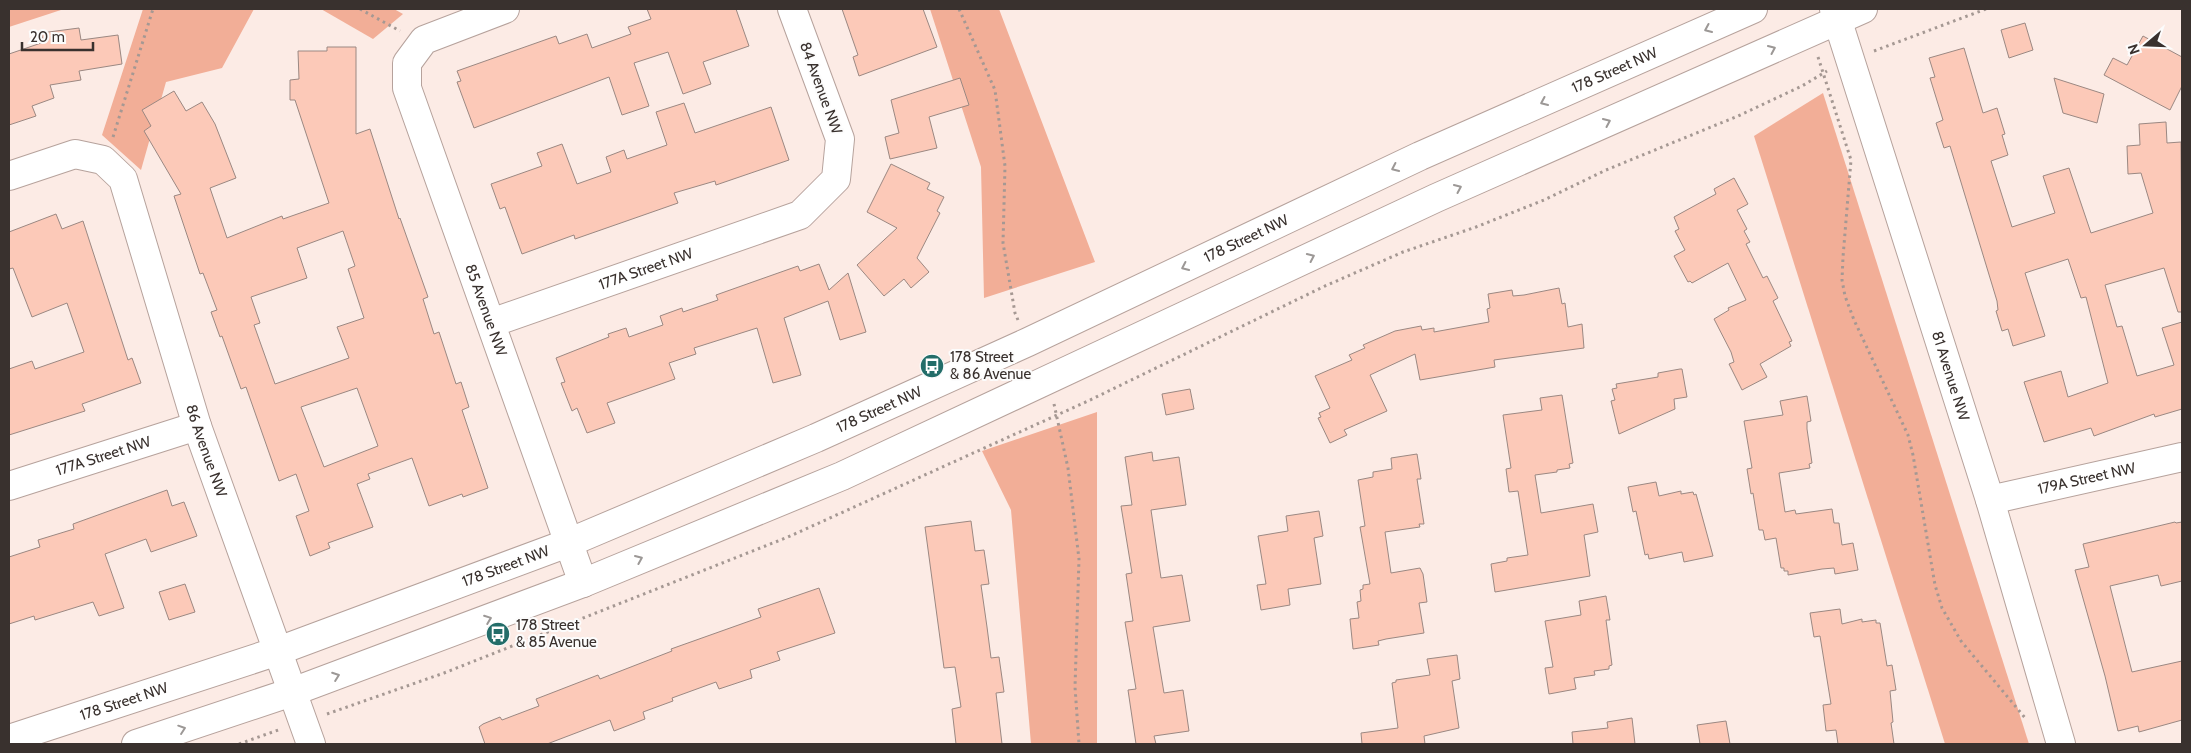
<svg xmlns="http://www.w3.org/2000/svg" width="2191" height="753" viewBox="0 0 2191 753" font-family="Cabin,sans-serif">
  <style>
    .green { fill: #f2ae97 }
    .building { fill: #fcc9b8; stroke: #9b8882; fill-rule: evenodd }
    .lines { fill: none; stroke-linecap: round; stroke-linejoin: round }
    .street-casing { stroke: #b6a29c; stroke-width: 30 }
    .secondary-casing { stroke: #b6a29c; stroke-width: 30 }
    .path { stroke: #a59893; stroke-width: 3; stroke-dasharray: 2.5 4; stroke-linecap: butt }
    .street { stroke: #fff; stroke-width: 28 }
    .secondary { stroke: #fff; stroke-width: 28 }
    .oneway { stroke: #9c9896 }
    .labels { text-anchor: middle; stroke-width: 4; stroke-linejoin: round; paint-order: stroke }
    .street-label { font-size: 15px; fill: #39312e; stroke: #fcfcfc }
    .poi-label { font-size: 15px; fill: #39312e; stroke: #fcfcfc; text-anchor: start }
  </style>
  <rect width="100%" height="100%" fill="#fcebe5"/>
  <g class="green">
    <path d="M 9,9 L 64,9 L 9,27 Z"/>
    <path d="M 143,9 L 254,9 L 222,68 L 166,82 L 141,170 L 102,135 Z"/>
    <path d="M 321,9 L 394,9 L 403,14 L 373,39 Z"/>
    <path d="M 930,9 L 999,9 L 1095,262 L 984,298 L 981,167 Z"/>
    <path d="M 1823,93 L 2029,744 L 1945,744 L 1754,136 Z"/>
    <path d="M 1097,412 L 1097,744 L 1031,744 L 1011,510 L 982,451 Z"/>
  </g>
  <g class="building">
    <path d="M 647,9 L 736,9 L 749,46 L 703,62 L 711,84 L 683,94 L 668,52 L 634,63 L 649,106 L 622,115 L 609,77 L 474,128 L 457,82 L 461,81 L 457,71 L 556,36 L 559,44 L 587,34 L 592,48 L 631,34 L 628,27 L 651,19 Z"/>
    <path d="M 842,9 L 923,9 L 937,47 L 859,76 L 853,57 L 858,55 Z"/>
    <path d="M 2025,23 L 2033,50 L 2009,58 L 2001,30 Z"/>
    <path d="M 79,28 L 81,40 L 118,35 L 122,64 L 79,71 L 81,80 L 50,85 L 54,98 L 32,106 L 36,116 L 9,125 L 9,54 L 44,42 L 41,33 Z"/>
    <path d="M 2143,36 L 2182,57 L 2182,86 L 2170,110 L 2104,75 L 2113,58 L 2127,65 Z"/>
    <path d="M 327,47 L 356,47 L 356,134 L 370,129 L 399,219 L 400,218 L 428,297 L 423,299 L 434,334 L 439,332 L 456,384 L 461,382 L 469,407 L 462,410 L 488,488 L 463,497 L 462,494 L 429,506 L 412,458 L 368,474 L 370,479 L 357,484 L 373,527 L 328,543 L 330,548 L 310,556 L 296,516 L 309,511 L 296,474 L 279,481 L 246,387 L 241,389 L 222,336 L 220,337 L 211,312 L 217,310 L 203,273 L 200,274 L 174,196 L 181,194 L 144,131 L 151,126 L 142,110 L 174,91 L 186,111 L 202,102 L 215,124 L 236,178 L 210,188 L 227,238 L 282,216 L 283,219 L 329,203 L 295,100 L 290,100 L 290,80 L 299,79 L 298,51 L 327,51 ZM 343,231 L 355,266 L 348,269 L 364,318 L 337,327 L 349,358 L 275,384 L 254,325 L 260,323 L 251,297 L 307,278 L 297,248 ZM 357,388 L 378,446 L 324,467 L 301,407 Z"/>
    <path d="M 1964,48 L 1983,113 L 1997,108 L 2005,134 L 2002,135 L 2008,155 L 1991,161 L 2012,227 L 2055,213 L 2043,176 L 2069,168 L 2091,233 L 2153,213 L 2141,173 L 2128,174 L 2127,146 L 2140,145 L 2139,124 L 2166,122 L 2167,143 L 2181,142 L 2182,312 L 2178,312 L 2164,268 L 2105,285 L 2117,327 L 2122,326 L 2137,376 L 2174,365 L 2162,328 L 2182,322 L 2182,409 L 2155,417 L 2154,414 L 2094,436 L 2091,428 L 2044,442 L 2024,382 L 2061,371 L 2068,397 L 2108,383 L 2086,297 L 2081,298 L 2068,259 L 2025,273 L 2045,336 L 2013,346 L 2008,329 L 2002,331 L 1996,311 L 1998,310 L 1997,301 L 1950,146 L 1944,148 L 1936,123 L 1943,120 L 1930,78 L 1935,77 L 1929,58 Z"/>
    <path d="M 960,78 L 969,105 L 929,117 L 937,148 L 890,159 L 885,137 L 899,133 L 891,100 Z"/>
    <path d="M 2054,78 L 2104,94 L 2097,123 L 2063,113 Z"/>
    <path d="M 684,103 L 695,133 L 771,107 L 789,160 L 716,185 L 715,181 L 674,193 L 678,203 L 575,239 L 574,235 L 522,254 L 505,207 L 500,209 L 491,184 L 542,166 L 537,153 L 562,144 L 577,184 L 611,172 L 606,157 L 624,150 L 627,159 L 667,145 L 656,112 Z"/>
    <path d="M 891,164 L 930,183 L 927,189 L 944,197 L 937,211 L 940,213 L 917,258 L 929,272 L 911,288 L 904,279 L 884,296 L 857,265 L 897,228 L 867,212 Z"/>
    <path d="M 1734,178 L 1748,204 L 1737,210 L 1747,229 L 1744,231 L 1750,242 L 1746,244 L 1763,278 L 1767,276 L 1778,298 L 1773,301 L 1792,341 L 1789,342 L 1791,346 L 1760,364 L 1767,377 L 1742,390 L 1729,364 L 1734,362 L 1731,352 L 1714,319 L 1729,310 L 1728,308 L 1746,300 L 1728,263 L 1692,283 L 1690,281 L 1688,282 L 1674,256 L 1685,250 L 1675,231 L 1679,229 L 1674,217 L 1716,194 L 1714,189 Z"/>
    <path d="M 56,214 L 62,229 L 83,221 L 128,360 L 132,358 L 141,383 L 82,404 L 85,411 L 9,435 L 9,369 L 32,361 L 35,369 L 84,352 L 67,303 L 32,317 L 13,268 L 9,269 L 9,232 Z"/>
    <path d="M 819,264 L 829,290 L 848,273 L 866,332 L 840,340 L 828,301 L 784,318 L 801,375 L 773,383 L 757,328 L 694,348 L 696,354 L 669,363 L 675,379 L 607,403 L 615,423 L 587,433 L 577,408 L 572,411 L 561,383 L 565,382 L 556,358 L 609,337 L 608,334 L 626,328 L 629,337 L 663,325 L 660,316 L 682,308 L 683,312 L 718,300 L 716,295 L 798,266 L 800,271 Z"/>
    <path d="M 1559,288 L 1562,304 L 1565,303 L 1568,327 L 1582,324 L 1584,348 L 1494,360 L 1495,367 L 1420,380 L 1415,354 L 1370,375 L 1387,411 L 1344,430 L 1347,435 L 1330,443 L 1318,418 L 1321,417 L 1319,413 L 1330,408 L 1315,376 L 1352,360 L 1349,355 L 1365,348 L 1363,345 L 1395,331 L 1421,326 L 1422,330 L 1434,328 L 1434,332 L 1489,322 L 1487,309 L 1490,308 L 1488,294 L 1512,290 L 1513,296 L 1524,295 Z"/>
    <path d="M 1680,369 L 1682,369 L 1687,397 L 1674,399 L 1675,409 L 1619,434 L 1611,401 L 1615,400 L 1612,389 L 1617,388 L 1616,384 L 1658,377 L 1658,373 Z"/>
    <path d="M 1190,389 L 1194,409 L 1166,415 L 1162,394 Z"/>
    <path d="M 1562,395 L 1573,463 L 1569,464 L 1570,468 L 1557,470 L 1557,472 L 1535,475 L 1541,513 L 1593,504 L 1598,532 L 1584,535 L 1590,576 L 1495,592 L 1491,564 L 1507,561 L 1507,558 L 1528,555 L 1518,491 L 1509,492 L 1506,469 L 1511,468 L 1503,415 L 1542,410 L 1540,398 Z"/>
    <path d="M 1807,396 L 1811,421 L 1807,422 L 1807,429 L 1812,463 L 1809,464 L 1810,468 L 1779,473 L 1785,512 L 1795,510 L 1796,514 L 1832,509 L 1834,523 L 1839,523 L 1842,545 L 1853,543 L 1858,570 L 1835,574 L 1834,568 L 1822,569 L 1788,575 L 1788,571 L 1784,571 L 1784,568 L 1781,568 L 1776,538 L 1765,540 L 1763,530 L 1759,530 L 1753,493 L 1751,494 L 1747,469 L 1752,468 L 1744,421 L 1783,415 L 1780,401 Z"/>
    <path d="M 1152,452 L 1153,461 L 1179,457 L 1186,505 L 1151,510 L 1161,578 L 1182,575 L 1190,621 L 1153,627 L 1164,693 L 1183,690 L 1189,731 L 1154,736 L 1156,744 L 1136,744 L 1128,690 L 1136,689 L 1125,622 L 1133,621 L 1126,574 L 1132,573 L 1121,506 L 1132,505 L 1125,457 Z"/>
    <path d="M 1417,454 L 1421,479 L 1417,479 L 1424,524 L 1419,524 L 1420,527 L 1385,532 L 1391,573 L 1420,568 L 1423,574 L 1427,602 L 1419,603 L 1424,633 L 1386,639 L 1378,641 L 1379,645 L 1353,649 L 1350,619 L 1359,618 L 1357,602 L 1361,601 L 1360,590 L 1363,589 L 1363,585 L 1370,584 L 1360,527 L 1365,526 L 1358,480 L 1373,477 L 1373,472 L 1392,469 L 1391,458 Z"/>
    <path d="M 1656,482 L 1659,496 L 1681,491 L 1681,494 L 1693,492 L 1694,495 L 1696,494 L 1713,556 L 1684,562 L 1682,552 L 1649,559 L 1648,554 L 1645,555 L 1636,511 L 1633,512 L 1628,487 Z"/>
    <path d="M 167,490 L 172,506 L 184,502 L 197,536 L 151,552 L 146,539 L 105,554 L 124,608 L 99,616 L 93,602 L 35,620 L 34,616 L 9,624 L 9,557 L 40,547 L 38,540 L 74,529 L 73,524 Z"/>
    <path d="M 1319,511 L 1323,536 L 1314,538 L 1321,584 L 1288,589 L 1290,605 L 1261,610 L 1257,585 L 1266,584 L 1258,536 L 1288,531 L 1286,516 Z"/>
    <path d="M 971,521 L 975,551 L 984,550 L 989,584 L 981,585 L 987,627 L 991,658 L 999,657 L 1004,692 L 996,693 L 1002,744 L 956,744 L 952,709 L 961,707 L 955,667 L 944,668 L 925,527 Z"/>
    <path d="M 2175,522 L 2176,523 L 2182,522 L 2182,581 L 2161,586 L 2158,575 L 2110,586 L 2132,672 L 2182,661 L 2182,720 L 2139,732 L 2138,726 L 2118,731 L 2105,676 L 2075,570 L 2089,567 L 2083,544 Z"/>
    <path d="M 185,584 L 195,612 L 169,620 L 159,592 Z"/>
    <path d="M 819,588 L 835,633 L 777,652 L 780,660 L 750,670 L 752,678 L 719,689 L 716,682 L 672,698 L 673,701 L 643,712 L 645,719 L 614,731 L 610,720 L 547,744 L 485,744 L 479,727 L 483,724 L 500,717 L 502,720 L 539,706 L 536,699 L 598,675 L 600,679 L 672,651 L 671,649 L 761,617 L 758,609 Z"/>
    <path d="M 1606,596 L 1610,620 L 1606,620 L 1612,665 L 1609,666 L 1609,669 L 1594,671 L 1595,675 L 1574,678 L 1576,689 L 1549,694 L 1545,668 L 1553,667 L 1545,621 L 1581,615 L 1579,601 Z"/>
    <path d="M 1840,609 L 1842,624 L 1862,619 L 1862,622 L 1876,620 L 1876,623 L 1880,623 L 1887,666 L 1892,665 L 1896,690 L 1890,691 L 1893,722 L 1891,723 L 1894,744 L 1838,744 L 1836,730 L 1826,731 L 1823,705 L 1831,704 L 1820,636 L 1814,637 L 1810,613 Z"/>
    <path d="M 1457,655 L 1460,679 L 1452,681 L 1459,728 L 1424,736 L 1425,744 L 1362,744 L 1361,733 L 1398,728 L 1392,683 L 1396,682 L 1396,680 L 1430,675 L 1427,659 Z"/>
    <path d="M 1632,718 L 1635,744 L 1573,744 L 1572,732 L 1608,728 L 1607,722 Z"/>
    <path d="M 1726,721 L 1730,744 L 1700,744 L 1697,725 Z"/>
  </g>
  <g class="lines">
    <g class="street-casing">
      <g id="street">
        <path id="s1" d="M 505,9 L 424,40 L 407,63 L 407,88 L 583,583"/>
        <path id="s2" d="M 9,176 L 75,154 L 103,160 L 123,179 L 197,426 L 311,744"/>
        <path id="s3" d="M 491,323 L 800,215 L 836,179 L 840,139 L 792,9"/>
        <path id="s4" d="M 9,486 L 197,426"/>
        <path id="s5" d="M 1990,500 L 2182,457"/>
      </g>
    </g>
    <g class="secondary-casing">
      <g id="secondary">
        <path id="s6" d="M 1834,9 L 1990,500 L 2061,744"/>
        <path id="s7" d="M 9,739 L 278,651 L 568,543 L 816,438 L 1028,342 L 1420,156 L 1753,9"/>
        <path d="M 136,744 L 292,692 L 583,583 L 842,476 L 1436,198 L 1863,9"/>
      </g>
    </g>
    <g class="path">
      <path d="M 360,9 L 400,31"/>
      <path d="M 959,9 L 995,90 L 1005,166 L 1003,243 L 1015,313 L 1018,320"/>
      <path d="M 1874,51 L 1986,9"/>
      <path d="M 1818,57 L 1851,160 L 1843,257 L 1842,280 L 1845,296 L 1854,320 L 1908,435 L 1913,455 L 1935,585 L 1942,608 L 1961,641 L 2026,719"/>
      <path d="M 113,137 L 153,9"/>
      <path d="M 1054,404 L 1068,468 L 1079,559 L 1075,687 L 1079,744"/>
      <path d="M 327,714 L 444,673 L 788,537 L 1088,401 L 1325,286 L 1403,252 L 1476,227 L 1544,200 L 1606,170 L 1738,116 L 1802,86 L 1827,71"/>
      <path d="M 239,744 L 281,729"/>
    </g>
    <use href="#street" class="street"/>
    <use href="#secondary" class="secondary"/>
  </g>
  <defs><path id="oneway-chevron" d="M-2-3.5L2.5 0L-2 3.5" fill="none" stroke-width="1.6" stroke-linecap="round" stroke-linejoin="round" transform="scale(1.25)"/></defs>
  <g class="oneway">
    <use href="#oneway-chevron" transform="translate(1708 29) rotate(156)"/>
    <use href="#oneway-chevron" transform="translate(1772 49) rotate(-24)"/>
    <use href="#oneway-chevron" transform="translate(1544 102) rotate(156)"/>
    <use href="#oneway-chevron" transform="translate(1607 122) rotate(-24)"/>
    <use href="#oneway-chevron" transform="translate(1395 168) rotate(155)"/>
    <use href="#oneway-chevron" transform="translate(1458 188) rotate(-24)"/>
    <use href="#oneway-chevron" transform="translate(1311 257) rotate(-25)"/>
    <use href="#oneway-chevron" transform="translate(1185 267) rotate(155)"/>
    <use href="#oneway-chevron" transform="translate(639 559) rotate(-23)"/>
    <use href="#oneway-chevron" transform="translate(488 619) rotate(-21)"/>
    <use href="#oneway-chevron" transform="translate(336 676) rotate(-20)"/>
    <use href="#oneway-chevron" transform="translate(182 729) rotate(-19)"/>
  </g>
  <defs>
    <g id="bus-disc" transform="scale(1.25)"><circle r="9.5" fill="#236d69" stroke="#fcfcfc"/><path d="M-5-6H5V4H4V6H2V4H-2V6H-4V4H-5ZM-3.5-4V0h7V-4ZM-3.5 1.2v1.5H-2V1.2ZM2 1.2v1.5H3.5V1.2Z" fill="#fff"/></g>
  </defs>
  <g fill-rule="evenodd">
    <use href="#bus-disc" x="932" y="366"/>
    <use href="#bus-disc" x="498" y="634"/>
  </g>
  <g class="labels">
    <g class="street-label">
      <text dy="5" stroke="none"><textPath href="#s7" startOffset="1741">178 Street NW</textPath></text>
      <text transform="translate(821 88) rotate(70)" y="5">84 Avenue NW</text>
      <text dy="5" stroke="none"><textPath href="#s7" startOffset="1336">178 Street NW</textPath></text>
      <text dy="5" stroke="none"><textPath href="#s3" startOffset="164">177A Street NW</textPath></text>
      <text dy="5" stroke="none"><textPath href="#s1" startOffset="376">85 Avenue NW</textPath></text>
      <text dy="5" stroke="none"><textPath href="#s6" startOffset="385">81 Avenue NW</textPath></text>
      <text dy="5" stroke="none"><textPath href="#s7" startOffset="931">178 Street NW</textPath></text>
      <text dy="5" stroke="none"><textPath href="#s2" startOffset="410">86 Avenue NW</textPath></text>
      <text dy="5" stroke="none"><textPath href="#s4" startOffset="99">177A Street NW</textPath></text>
      <text dy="5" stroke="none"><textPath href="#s5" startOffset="99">179A Street NW</textPath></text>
      <text dy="5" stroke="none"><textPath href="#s7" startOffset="526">178 Street NW</textPath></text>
      <text dy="5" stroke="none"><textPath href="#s7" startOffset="121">178 Street NW</textPath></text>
    </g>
    <g class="poi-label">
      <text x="950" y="362">178 Street<tspan x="950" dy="17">&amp; 86 Avenue</tspan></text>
      <text x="516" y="630">178 Street<tspan x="516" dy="17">&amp; 85 Avenue</tspan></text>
    </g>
  </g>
  <rect width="2191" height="753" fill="none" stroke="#39312e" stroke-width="20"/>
  <g transform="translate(2146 45) rotate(251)" stroke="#fcfcfc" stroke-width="4" paint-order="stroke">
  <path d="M0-4L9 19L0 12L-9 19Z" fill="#39312e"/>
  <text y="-8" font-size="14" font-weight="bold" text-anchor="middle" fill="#39312e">N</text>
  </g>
  <path d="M22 42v8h71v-8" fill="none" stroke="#39312e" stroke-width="2.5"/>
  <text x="30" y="42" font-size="15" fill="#39312e" stroke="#fcfcfc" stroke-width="4" paint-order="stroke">20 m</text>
</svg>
